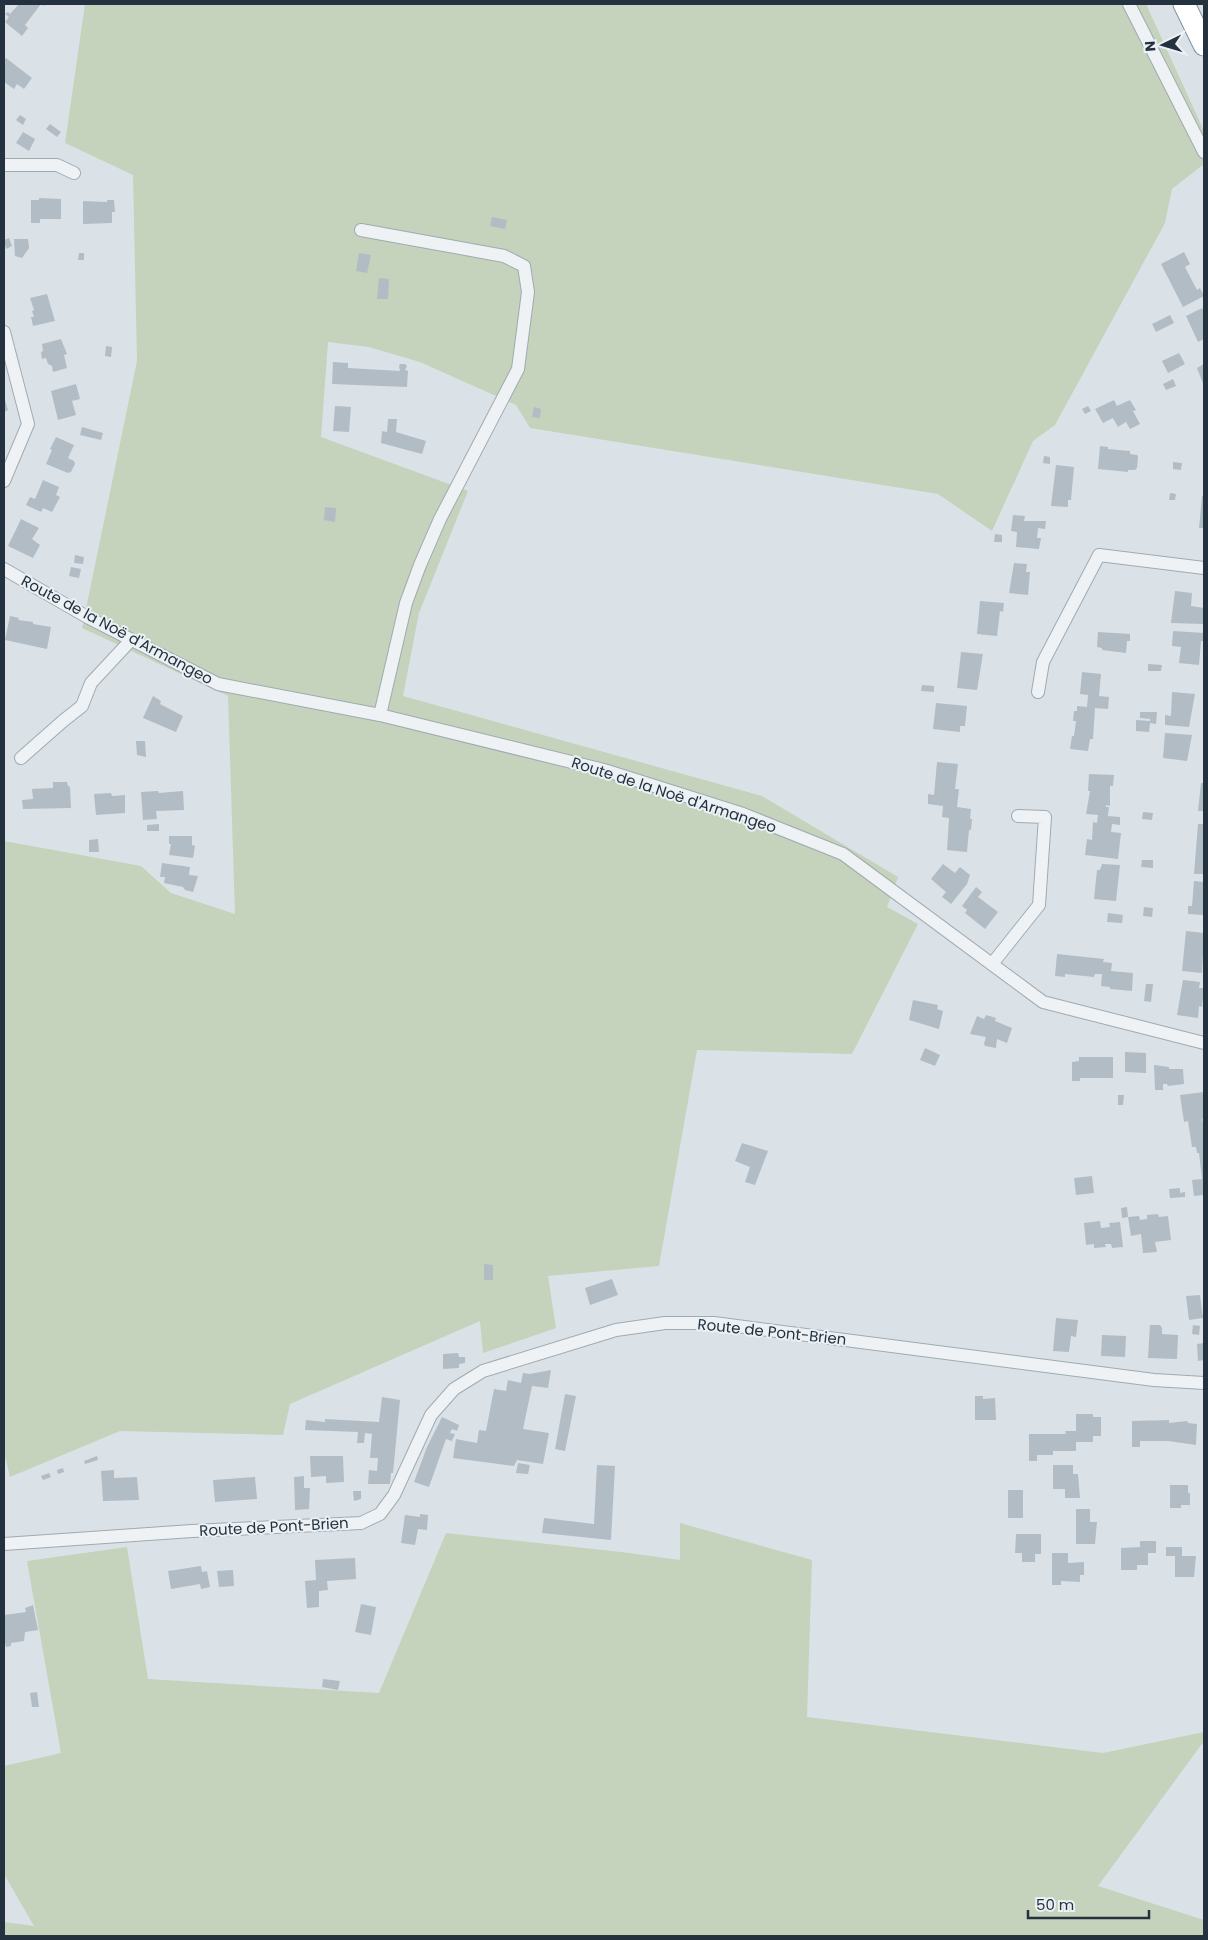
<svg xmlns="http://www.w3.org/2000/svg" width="1208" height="1940" viewBox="0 0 1208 1940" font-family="Poppins,sans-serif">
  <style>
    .green { fill: #c5d2bc }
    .building { fill: #b2bcc5 }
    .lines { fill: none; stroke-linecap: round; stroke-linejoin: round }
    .minor-casing { stroke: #a0aab1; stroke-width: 14 }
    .trunk-casing { stroke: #81929f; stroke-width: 23 }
    .minor { stroke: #eef2f5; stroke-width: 12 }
    .trunk { stroke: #fff; stroke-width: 21 }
    .labels { text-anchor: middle; stroke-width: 4; stroke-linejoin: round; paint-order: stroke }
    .street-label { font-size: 15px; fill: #24323f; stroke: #ebf1f5 }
  </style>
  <rect width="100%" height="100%" fill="#dbe2e7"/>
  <g class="green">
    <path d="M 85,4 L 1146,4 L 1204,131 L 1204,164 L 1172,189 L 1165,223 L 1055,425 L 1033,441 L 992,531 L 938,494 L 530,428 L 516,405 L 420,362 L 369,347 L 328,342 L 321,437 L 468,491 L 419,613 L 403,696 L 762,796 L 898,877 L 887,907 L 918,924 L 852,1054 L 697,1050 L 659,1266 L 548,1276 L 556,1328 L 483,1353 L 480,1321 L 290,1404 L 283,1435 L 120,1431 L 10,1477 L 4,1452 L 4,841 L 141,866 L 171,893 L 235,914 L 228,696 L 82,628 L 137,361 L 133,175 L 65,143 Z"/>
    <path d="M 680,1523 L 812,1560 L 807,1717 L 1103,1753 L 1204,1732 L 1204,1741 L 1098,1886 L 1204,1920 L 1204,1936 L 4,1936 L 4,1922 L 34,1926 L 4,1874 L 4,1766 L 61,1753 L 27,1561 L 127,1547 L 148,1679 L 379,1693 L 446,1533 L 621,1552 L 680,1560 Z"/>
  </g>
  <g class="building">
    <path d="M 19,4 L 46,4 L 44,6 L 41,4 L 25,25 L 28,28 L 22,36 L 5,22 L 9,17 L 5,14 L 8,12 L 10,14 Z"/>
    <path d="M 6,58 L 32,78 L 24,89 L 17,84 L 14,89 L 4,82 L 4,60 Z"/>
    <path d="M 20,115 L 26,119 L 23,125 L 16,120 Z"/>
    <path d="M 50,124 L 61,132 L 57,137 L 46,129 Z"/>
    <path d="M 23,132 L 35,139 L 29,151 L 16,143 Z"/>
    <path d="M 39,198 L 61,199 L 61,219 L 40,219 L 40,223 L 31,223 L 31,200 L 39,200 Z"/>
    <path d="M 107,200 L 114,200 L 115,212 L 112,212 L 112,223 L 83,224 L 83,201 L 107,202 Z"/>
    <path d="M 492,217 L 507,220 L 505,229 L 490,226 Z"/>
    <path d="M 9,238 L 12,246 L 6,249 L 4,240 Z"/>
    <path d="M 14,239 L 28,239 L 29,248 L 22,258 L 15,256 Z"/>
    <path d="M 1184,252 L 1190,264 L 1185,267 L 1197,290 L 1200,288 L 1204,296 L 1183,307 L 1161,264 Z"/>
    <path d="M 79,253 L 84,253 L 84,260 L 78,260 Z"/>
    <path d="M 359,253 L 371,255 L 367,273 L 356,271 Z"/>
    <path d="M 379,278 L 389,279 L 388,299 L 377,299 Z"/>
    <path d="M 47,294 L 55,321 L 33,326 L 31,317 L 34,317 L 32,311 L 34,310 L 30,298 Z"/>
    <path d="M 1202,308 L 1204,312 L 1204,339 L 1198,342 L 1186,316 Z"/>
    <path d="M 1170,315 L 1174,323 L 1156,332 L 1152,324 Z"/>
    <path d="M 61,339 L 67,354 L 64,355 L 67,368 L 53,372 L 52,366 L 48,364 L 46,358 L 42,359 L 41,352 L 43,351 L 42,344 Z"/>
    <path d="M 106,346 L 112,347 L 111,357 L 105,356 Z"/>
    <path d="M 1179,353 L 1185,364 L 1168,373 L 1162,361 Z"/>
    <path d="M 333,362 L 348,363 L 348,368 L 400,371 L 399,366 L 400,364 L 405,364 L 407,366 L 405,370 L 408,371 L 407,387 L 332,384 Z"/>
    <path d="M 1204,364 L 1204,386 L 1197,368 Z"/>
    <path d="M 1173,379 L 1176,386 L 1166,390 L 1163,384 Z"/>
    <path d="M 76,384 L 80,399 L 72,401 L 76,415 L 58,420 L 51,391 Z"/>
    <path d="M 4,397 L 8,410 L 4,412 Z"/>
    <path d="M 1114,400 L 1117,406 L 1130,400 L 1136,410 L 1133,411 L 1140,424 L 1130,429 L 1126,422 L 1118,427 L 1113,418 L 1103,423 L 1095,409 Z"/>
    <path d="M 335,406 L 351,407 L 349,432 L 333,431 Z"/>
    <path d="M 1088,406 L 1091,411 L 1085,414 L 1082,409 Z"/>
    <path d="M 534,407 L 541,409 L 540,418 L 532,417 Z"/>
    <path d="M 388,419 L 397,419 L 396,432 L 426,441 L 422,454 L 381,443 L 382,431 L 387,432 Z"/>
    <path d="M 82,427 L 103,433 L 101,440 L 80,435 Z"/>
    <path d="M 56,437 L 74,445 L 68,458 L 74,461 L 75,464 L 71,472 L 68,473 L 46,464 L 52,450 L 50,449 Z"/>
    <path d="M 1100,446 L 1108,447 L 1108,449 L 1130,451 L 1130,454 L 1137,455 L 1138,456 L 1137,468 L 1135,470 L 1128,470 L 1128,472 L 1098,469 Z"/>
    <path d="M 1044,456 L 1050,457 L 1050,464 L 1043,463 Z"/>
    <path d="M 1173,462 L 1182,463 L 1181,470 L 1173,469 Z"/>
    <path d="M 1056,465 L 1074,467 L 1071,500 L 1068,500 L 1068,507 L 1051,506 Z"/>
    <path d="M 43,480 L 59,487 L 56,495 L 60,497 L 52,512 L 43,508 L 41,512 L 26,505 L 30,497 L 35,499 Z"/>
    <path d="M 1170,493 L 1176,494 L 1175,500 L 1169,500 Z"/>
    <path d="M 1202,496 L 1204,496 L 1204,528 L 1199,528 Z"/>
    <path d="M 325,507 L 336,508 L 335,522 L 324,520 Z"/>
    <path d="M 1013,515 L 1025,516 L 1024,521 L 1046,521 L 1045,529 L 1038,528 L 1037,538 L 1041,538 L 1039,549 L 1016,547 L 1017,532 L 1011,531 Z"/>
    <path d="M 21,519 L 39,528 L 32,539 L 40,545 L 33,558 L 8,546 Z"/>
    <path d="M 995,534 L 1002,535 L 1002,542 L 994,542 Z"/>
    <path d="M 75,555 L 84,557 L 83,564 L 74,563 Z"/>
    <path d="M 1014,563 L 1027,564 L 1026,572 L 1030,572 L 1028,595 L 1009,593 Z"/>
    <path d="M 71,567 L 81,569 L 79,578 L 69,576 Z"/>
    <path d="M 1175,591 L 1192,593 L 1191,606 L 1204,608 L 1203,624 L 1171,623 Z"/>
    <path d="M 980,601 L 1004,603 L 1003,612 L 1000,611 L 997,636 L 977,634 Z"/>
    <path d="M 10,616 L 19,618 L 18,620 L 33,622 L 33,624 L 51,627 L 47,649 L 5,640 Z"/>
    <path d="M 1173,631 L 1204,633 L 1204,641 L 1201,641 L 1199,665 L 1179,663 L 1181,647 L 1172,646 Z"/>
    <path d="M 1098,632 L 1130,634 L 1130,641 L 1127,641 L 1126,653 L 1102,650 L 1102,648 L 1097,647 Z"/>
    <path d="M 961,652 L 983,654 L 977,690 L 957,688 Z"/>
    <path d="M 1148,664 L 1162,665 L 1161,671 L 1148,671 Z"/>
    <path d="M 1082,672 L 1101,674 L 1099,696 L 1109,697 L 1108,709 L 1095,708 L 1093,739 L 1090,739 L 1088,751 L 1070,749 L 1072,736 L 1074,736 L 1076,721 L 1073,721 L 1074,711 L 1077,711 L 1077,706 L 1087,707 L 1088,695 L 1080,694 Z"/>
    <path d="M 922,685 L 934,686 L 934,692 L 921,691 Z"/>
    <path d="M 1172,692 L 1195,694 L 1189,727 L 1165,725 L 1165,715 L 1171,716 Z"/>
    <path d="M 153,696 L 161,701 L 160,704 L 183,716 L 176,732 L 143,718 Z"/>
    <path d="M 936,703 L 967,706 L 965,726 L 960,726 L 960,732 L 933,729 Z"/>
    <path d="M 1140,712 L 1157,712 L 1156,724 L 1150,723 L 1149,732 L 1136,731 L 1136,720 L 1150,721 L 1150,719 L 1140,718 Z"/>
    <path d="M 1165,733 L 1192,735 L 1187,761 L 1163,758 Z"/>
    <path d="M 136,741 L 145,741 L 146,757 L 137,755 Z"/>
    <path d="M 937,762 L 958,764 L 955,789 L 959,789 L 957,807 L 971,809 L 970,819 L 972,819 L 971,830 L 969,830 L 967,852 L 947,850 L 949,818 L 942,817 L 943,806 L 928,804 L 928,794 L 934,795 Z"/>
    <path d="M 1089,774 L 1114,775 L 1113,786 L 1110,786 L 1110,806 L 1106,805 L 1106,807 L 1109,807 L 1108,816 L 1120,817 L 1120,825 L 1112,824 L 1111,832 L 1121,833 L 1118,859 L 1085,855 L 1087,839 L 1092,840 L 1093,822 L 1097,823 L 1098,815 L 1086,814 L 1090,791 L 1088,791 Z"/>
    <path d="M 53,782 L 67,782 L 68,786 L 70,787 L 71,808 L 23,809 L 22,800 L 33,799 L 32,789 L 53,788 Z"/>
    <path d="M 1201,783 L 1204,783 L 1204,811 L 1198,811 Z"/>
    <path d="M 158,791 L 159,793 L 183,791 L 184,810 L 156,811 L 157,819 L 143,820 L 141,792 Z"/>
    <path d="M 111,793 L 112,796 L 125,795 L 125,813 L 96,815 L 94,794 Z"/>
    <path d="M 1143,812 L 1153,813 L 1152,820 L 1142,819 Z"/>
    <path d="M 159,824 L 159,831 L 147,831 L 147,825 Z"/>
    <path d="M 1198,824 L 1204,824 L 1204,874 L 1194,874 Z"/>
    <path d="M 169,836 L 192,836 L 192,845 L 195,846 L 193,858 L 169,855 L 171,844 L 169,844 Z"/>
    <path d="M 98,839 L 99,852 L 89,852 L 89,840 Z"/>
    <path d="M 1142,860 L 1153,860 L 1153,868 L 1141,867 Z"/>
    <path d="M 162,863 L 190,867 L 189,875 L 198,876 L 193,892 L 185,890 L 183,887 L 164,883 L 165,877 L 160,877 Z"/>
    <path d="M 943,864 L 955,873 L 960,867 L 970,875 L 967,884 L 951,904 L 942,897 L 946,892 L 931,879 Z"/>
    <path d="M 1102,864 L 1120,865 L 1116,901 L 1094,899 L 1097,870 L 1100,870 Z"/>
    <path d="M 1194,881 L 1204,882 L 1204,915 L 1188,914 L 1188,906 L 1192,906 Z"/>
    <path d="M 976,887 L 982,892 L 978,897 L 998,912 L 985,929 L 965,913 L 967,910 L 962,906 Z"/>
    <path d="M 1144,907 L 1153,908 L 1152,917 L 1143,916 Z"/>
    <path d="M 1108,913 L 1123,915 L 1122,923 L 1107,922 Z"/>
    <path d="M 1186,931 L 1204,933 L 1202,973 L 1182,971 Z"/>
    <path d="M 1057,954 L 1104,959 L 1103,962 L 1112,963 L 1111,971 L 1133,973 L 1132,991 L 1110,989 L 1110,987 L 1101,986 L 1102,974 L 1095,974 L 1094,977 L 1065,974 L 1065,977 L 1055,976 Z"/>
    <path d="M 1183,980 L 1200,982 L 1199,988 L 1204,988 L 1202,1007 L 1199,1006 L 1198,1018 L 1177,1015 Z"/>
    <path d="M 1146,984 L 1153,984 L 1151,1002 L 1144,1001 Z"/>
    <path d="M 913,1000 L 938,1005 L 937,1009 L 943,1011 L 939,1029 L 909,1020 Z"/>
    <path d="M 986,1015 L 996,1018 L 995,1021 L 1012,1028 L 1007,1043 L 997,1039 L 996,1048 L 985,1046 L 984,1044 L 986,1037 L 970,1034 L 977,1016 L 984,1019 Z"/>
    <path d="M 925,1048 L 940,1055 L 935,1066 L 920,1060 Z"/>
    <path d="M 1125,1052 L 1146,1053 L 1146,1073 L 1125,1072 Z"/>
    <path d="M 1079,1057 L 1113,1057 L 1113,1078 L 1080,1078 L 1080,1081 L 1072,1081 L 1072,1062 L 1079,1061 Z"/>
    <path d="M 1154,1065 L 1169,1067 L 1169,1069 L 1183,1069 L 1184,1084 L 1168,1086 L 1167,1084 L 1163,1084 L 1163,1090 L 1155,1090 Z"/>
    <path d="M 1204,1092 L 1204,1119 L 1202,1119 L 1204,1126 L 1204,1195 L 1194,1196 L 1192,1180 L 1202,1179 L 1199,1153 L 1197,1153 L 1196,1147 L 1192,1147 L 1188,1121 L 1184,1122 L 1180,1095 Z"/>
    <path d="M 1118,1095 L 1124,1095 L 1123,1105 L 1118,1105 Z"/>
    <path d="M 742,1143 L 768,1151 L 755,1185 L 745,1182 L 750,1167 L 735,1161 Z"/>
    <path d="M 1092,1176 L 1094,1193 L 1076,1195 L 1074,1178 Z"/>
    <path d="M 1180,1188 L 1180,1193 L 1185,1192 L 1185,1197 L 1170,1198 L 1169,1189 Z"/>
    <path d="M 1127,1207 L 1128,1217 L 1122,1218 L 1121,1208 Z"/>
    <path d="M 1158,1214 L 1159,1217 L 1168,1216 L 1171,1240 L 1155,1242 L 1157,1252 L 1143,1253 L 1141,1234 L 1131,1236 L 1128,1217 L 1139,1216 L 1140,1220 L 1147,1219 L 1147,1215 Z"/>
    <path d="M 1100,1221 L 1101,1228 L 1110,1227 L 1109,1223 L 1120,1222 L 1123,1247 L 1112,1248 L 1111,1244 L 1105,1244 L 1106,1247 L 1094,1248 L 1094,1244 L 1086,1245 L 1084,1223 Z"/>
    <path d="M 484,1264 L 493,1265 L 493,1280 L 484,1280 Z"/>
    <path d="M 612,1279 L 618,1295 L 590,1305 L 585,1288 Z"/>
    <path d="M 1200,1295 L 1203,1318 L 1189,1320 L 1186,1296 Z"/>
    <path d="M 1056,1318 L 1078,1320 L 1076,1337 L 1071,1336 L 1069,1352 L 1053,1351 Z"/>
    <path d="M 1150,1325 L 1160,1325 L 1162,1328 L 1162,1334 L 1178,1335 L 1177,1359 L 1148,1358 Z"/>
    <path d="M 1193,1325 L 1200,1326 L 1199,1335 L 1192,1334 Z"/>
    <path d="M 1102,1335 L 1126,1336 L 1125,1357 L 1101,1356 Z"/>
    <path d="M 1204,1343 L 1204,1360 L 1198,1361 L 1197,1344 Z"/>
    <path d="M 458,1353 L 459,1357 L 465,1357 L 465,1363 L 459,1364 L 459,1368 L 443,1369 L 443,1354 Z"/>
    <path d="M 551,1370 L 548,1388 L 532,1386 L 523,1429 L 549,1433 L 543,1464 L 517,1460 L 514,1466 L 453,1458 L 456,1439 L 477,1443 L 479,1430 L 486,1431 L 494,1389 L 506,1391 L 508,1380 L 521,1383 L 523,1373 L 530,1374 Z"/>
    <path d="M 565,1394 L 576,1396 L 565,1451 L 555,1449 Z"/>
    <path d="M 975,1396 L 983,1396 L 983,1399 L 995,1398 L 996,1420 L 975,1420 Z"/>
    <path d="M 382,1397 L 400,1400 L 393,1473 L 391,1473 L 390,1484 L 368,1484 L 369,1470 L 377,1471 L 378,1458 L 370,1458 L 372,1434 L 365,1433 L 364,1443 L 357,1443 L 358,1432 L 305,1430 L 306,1420 L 325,1422 L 325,1419 L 379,1422 Z"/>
    <path d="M 1076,1414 L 1093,1414 L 1093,1417 L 1101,1417 L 1101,1436 L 1093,1436 L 1093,1442 L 1076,1442 L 1076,1451 L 1053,1451 L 1053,1455 L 1037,1455 L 1037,1461 L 1029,1461 L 1029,1434 L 1066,1434 L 1065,1431 L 1076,1431 Z"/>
    <path d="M 442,1417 L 459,1425 L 457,1431 L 452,1429 L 450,1433 L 455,1434 L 452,1441 L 446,1439 L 429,1487 L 414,1482 L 427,1447 Z"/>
    <path d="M 1169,1420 L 1169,1423 L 1187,1421 L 1188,1423 L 1197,1424 L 1196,1445 L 1168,1441 L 1140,1441 L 1140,1447 L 1132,1447 L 1132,1421 Z"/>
    <path d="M 97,1456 L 98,1460 L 85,1464 L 84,1461 Z"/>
    <path d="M 310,1456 L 343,1456 L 344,1482 L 326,1483 L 326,1476 L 311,1477 Z"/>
    <path d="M 518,1463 L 530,1465 L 528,1474 L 516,1473 Z"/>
    <path d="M 597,1465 L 615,1466 L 611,1540 L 542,1533 L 544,1518 L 594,1524 Z"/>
    <path d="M 1053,1465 L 1073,1465 L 1073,1474 L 1078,1474 L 1080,1498 L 1065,1498 L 1065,1489 L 1053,1489 Z"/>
    <path d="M 63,1468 L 64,1472 L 58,1474 L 57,1470 Z"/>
    <path d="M 114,1470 L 114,1478 L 137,1477 L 139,1500 L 103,1501 L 101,1471 Z"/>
    <path d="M 49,1473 L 51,1477 L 43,1480 L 41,1476 Z"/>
    <path d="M 304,1476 L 304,1488 L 310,1488 L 309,1509 L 295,1510 L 294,1477 Z"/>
    <path d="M 255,1477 L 257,1499 L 215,1502 L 213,1480 Z"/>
    <path d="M 1170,1485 L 1188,1485 L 1188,1493 L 1190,1493 L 1190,1505 L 1181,1505 L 1181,1508 L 1170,1508 Z"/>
    <rect x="1008" y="1490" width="15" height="28"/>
    <path d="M 353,1491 L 361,1491 L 361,1499 L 354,1501 Z"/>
    <path d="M 1076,1509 L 1090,1509 L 1090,1522 L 1097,1522 L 1095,1544 L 1076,1544 Z"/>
    <path d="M 420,1514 L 428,1515 L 427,1530 L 418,1529 L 415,1545 L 401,1543 L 405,1515 L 420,1517 Z"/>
    <path d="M 1016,1534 L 1041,1534 L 1041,1554 L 1035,1554 L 1035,1562 L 1022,1562 L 1022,1553 L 1015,1553 Z"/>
    <path d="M 1140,1541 L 1156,1541 L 1156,1553 L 1148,1553 L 1148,1565 L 1137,1565 L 1137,1570 L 1121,1570 L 1121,1548 L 1140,1547 Z"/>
    <path d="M 1166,1547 L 1182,1547 L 1182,1556 L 1196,1556 L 1194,1577 L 1175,1577 L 1175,1556 L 1166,1556 Z"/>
    <path d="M 1052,1553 L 1068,1553 L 1068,1563 L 1084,1562 L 1084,1575 L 1080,1575 L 1080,1582 L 1061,1581 L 1061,1585 L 1052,1585 Z"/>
    <path d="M 355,1558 L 356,1579 L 327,1581 L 328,1590 L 319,1591 L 319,1607 L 307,1608 L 305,1581 L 316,1580 L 315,1560 Z"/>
    <path d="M 201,1566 L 202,1572 L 207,1571 L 210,1587 L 201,1589 L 200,1584 L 171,1589 L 168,1571 Z"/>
    <path d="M 233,1570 L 234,1586 L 219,1587 L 217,1571 Z"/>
    <path d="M 361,1604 L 376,1607 L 371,1635 L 355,1632 Z"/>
    <path d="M 33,1605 L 38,1630 L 25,1632 L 24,1641 L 11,1643 L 11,1646 L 6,1647 L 4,1639 L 4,1615 L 26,1612 L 25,1608 Z"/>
    <path d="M 323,1679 L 340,1681 L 338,1690 L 322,1687 Z"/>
    <path d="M 37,1692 L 39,1707 L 32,1707 L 30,1693 Z"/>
  </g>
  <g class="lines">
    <g class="minor-casing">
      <g id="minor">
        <path d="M 1129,4 L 1204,152"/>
        <path d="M 4,165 L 57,165 L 74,173"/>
        <path d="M 361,230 L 504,256 L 524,266 L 528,292 L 518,369 L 440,519 L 420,565 L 406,603 L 380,715"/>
        <path d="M 4,332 L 28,424 L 4,481"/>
        <path d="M 4,569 L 89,618 L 218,684 L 380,715 L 604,770 L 743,814 L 843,854 L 1043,1002 L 1204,1043"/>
        <path d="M 1038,692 L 1043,662 L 1099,555 L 1204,568"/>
        <path d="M 21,758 L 63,721 L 82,706 L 91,683 L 131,640"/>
        <path d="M 992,964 L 1039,905 L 1045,817 L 1018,816"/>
        <path d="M 4,1544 L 192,1531 L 361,1523 L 380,1514 L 394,1495 L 431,1415 L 454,1389 L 483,1371 L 616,1330 L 665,1323 L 714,1323 L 1154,1380 L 1204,1383"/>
      </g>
    </g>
    <g class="trunk-casing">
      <path id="trunk" d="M 1184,4 L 1204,45"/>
    </g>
    <use href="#minor" class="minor"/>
    <use href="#trunk" class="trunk"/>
  </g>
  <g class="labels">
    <g class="street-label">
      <text transform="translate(117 630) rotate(28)" y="5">Route de la Noë d'Armangeo</text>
      <text transform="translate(674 795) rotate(18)" y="5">Route de la Noë d'Armangeo</text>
      <text transform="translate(772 1332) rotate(6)" y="5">Route de Pont-Brien</text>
      <text transform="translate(274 1527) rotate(-3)" y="5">Route de Pont-Brien</text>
    </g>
  </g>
  <rect width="1208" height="1940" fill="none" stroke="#24323f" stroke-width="10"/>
  <g transform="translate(1163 45) rotate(265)" stroke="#ebf1f5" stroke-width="4" paint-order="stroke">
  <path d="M0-4L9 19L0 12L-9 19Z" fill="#24323f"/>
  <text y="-8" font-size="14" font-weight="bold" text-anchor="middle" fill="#24323f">N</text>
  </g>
  <path d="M1028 1910v8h121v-8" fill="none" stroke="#24323f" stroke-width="2.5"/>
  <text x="1036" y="1910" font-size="15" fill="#24323f" stroke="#ebf1f5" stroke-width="4" paint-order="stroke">50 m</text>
</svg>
